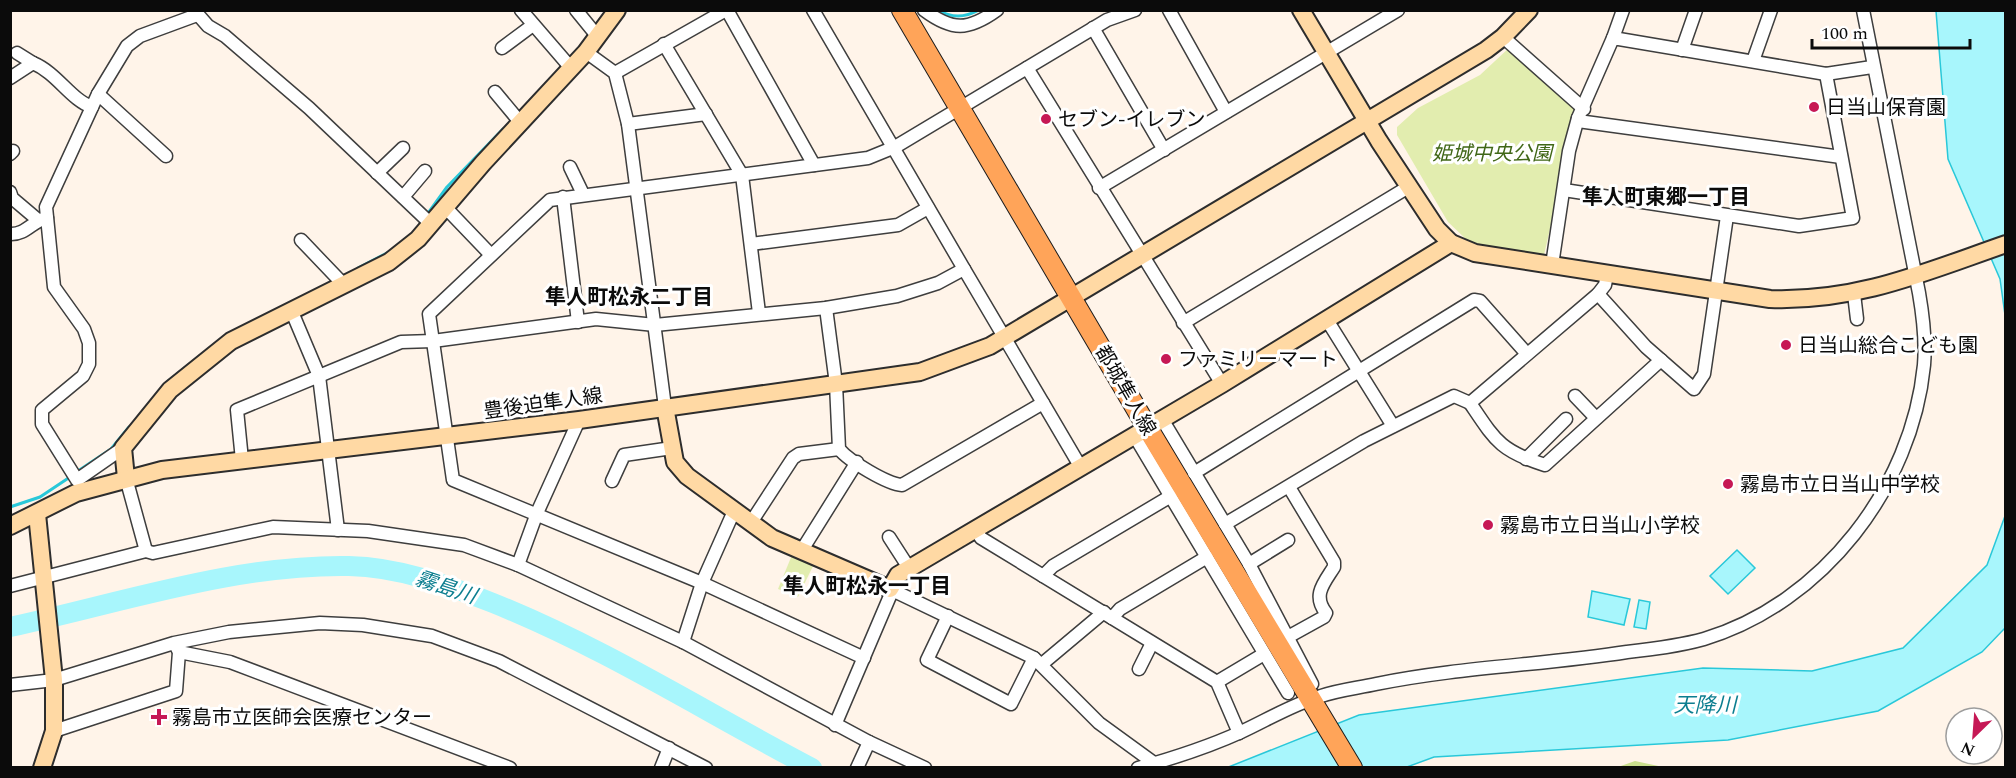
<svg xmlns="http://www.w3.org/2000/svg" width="2016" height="778" viewBox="0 0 2016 778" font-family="Spectral,'Noto Sans JP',serif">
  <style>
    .green { fill: #e2edaf }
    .forest { fill: #cadf8d }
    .water { fill: #a8f6fc; stroke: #29c8d9; stroke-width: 1.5 }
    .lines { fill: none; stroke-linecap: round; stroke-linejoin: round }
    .stream { stroke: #29c8d9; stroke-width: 3 }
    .river { stroke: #a8f6fc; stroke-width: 20 }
    .street-casing { stroke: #3e3e3e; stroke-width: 15 }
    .secondary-casing { stroke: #2d2d2d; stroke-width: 20 }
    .primary-casing { stroke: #1c1c1c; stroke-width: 22 }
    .street { stroke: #fff; stroke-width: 12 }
    .secondary { stroke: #ffd9a4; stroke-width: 16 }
    .primary { stroke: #ffa459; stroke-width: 20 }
    .poi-dot { fill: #c61855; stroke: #fff; stroke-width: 2 }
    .labels { text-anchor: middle; stroke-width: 6; stroke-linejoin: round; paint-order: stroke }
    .poi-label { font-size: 20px; fill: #0b0b0b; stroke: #fff; text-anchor: start }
    .park-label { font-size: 20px; font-style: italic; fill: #406717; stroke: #fff }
    .street-label { font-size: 20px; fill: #0b0b0b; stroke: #fff }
    .neighbourhood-label { font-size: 21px; font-weight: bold; fill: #0b0b0b; stroke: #fff }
    .water-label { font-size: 21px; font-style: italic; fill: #0c7e90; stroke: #fff }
  </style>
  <rect width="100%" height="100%" fill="#fff4e9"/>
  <g class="green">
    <path d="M 1510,47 L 1578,107 L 1544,255 L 1494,248 L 1468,241 L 1448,222 L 1397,135 L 1397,127 L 1418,108 L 1480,75 Z"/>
    <path d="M 792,555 L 813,566 L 798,597 L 778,589 Z"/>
  </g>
  <path class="forest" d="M 1635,761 L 1663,767 L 1618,767 Z"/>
  <g class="water">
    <path d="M 1936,11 L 2005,11 L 2005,315 L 2000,279 L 1948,159 Z"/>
    <path d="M 2005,516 L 2005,628 L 1982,652 L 1878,711 L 1728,740 L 1434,757 L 1407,767 L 1226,768 L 1359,715 L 1703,668 L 1812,671 L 1903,648 L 1987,565 Z"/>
    <path d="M 1737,550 L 1755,568 L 1728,594 L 1710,576 Z"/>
    <path d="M 1592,591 L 1630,599 L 1624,625 L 1588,617 Z"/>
    <path d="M 1639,600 L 1650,602 L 1646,629 L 1634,627 Z"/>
  </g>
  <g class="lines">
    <g class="stream">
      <path d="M 937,10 C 952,18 964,18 979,10"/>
      <path d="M 426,216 L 447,187 L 503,129"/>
      <path d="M 358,268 L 387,253"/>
      <path d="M 166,383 L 205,352"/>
      <path d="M 75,473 L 111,449 L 129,427"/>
      <path d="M 10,507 L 40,497 L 70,477"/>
    </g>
    <path class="river" d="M 10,627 C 121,603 236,564 349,566 C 400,567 447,585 493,603 C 605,648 705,712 812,768"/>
    <g class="street-casing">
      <g id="street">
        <path d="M 194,10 L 208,26 L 225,36 L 309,108 L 431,224"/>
        <path d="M 521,10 L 571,68"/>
        <path d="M 576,10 L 598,37"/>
        <path d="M 727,10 L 814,165"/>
        <path d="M 924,10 C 952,31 968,31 997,10"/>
        <path d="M 1169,10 L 1226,112"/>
        <path d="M 1093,28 L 1164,150"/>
        <path d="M 1503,37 L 1584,109"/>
        <path d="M 1613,38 L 1623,10"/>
        <path d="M 664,44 L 742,175 L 759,313"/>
        <path d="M 502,48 L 533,25"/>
        <path d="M 1682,50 L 1696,10"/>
        <path d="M 586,52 L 615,73 L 628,124 L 665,407"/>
        <path d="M 17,53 L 33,63"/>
        <path d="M 1753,61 L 1771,10"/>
        <path d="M 1027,68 L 1222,384"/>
        <path d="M 615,73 L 726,10"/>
        <path d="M 10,78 L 33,63 C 57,73 71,100 92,107"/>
        <path d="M 495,92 L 520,122"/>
        <path d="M 98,94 L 166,156"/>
        <path d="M 1578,118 L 1578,121 L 1841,157"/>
        <path d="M 628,124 L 706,114"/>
        <path d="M 10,154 L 13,151"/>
        <path d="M 570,167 L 583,194"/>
        <path d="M 377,173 L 403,148"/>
        <path d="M 1099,188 L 1398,10"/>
        <path d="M 1564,190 L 1799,226 L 1853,218 L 1826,74"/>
        <path d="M 10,192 L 12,198 L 38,220"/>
        <path d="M 403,197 L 425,171"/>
        <path d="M 563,197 L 578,322"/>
        <path d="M 446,208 L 491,255"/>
        <path d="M 10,234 C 26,235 33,220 47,218"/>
        <path d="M 301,240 L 344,285"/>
        <path d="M 751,244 L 898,225 L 928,208"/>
        <path d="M 1552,265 L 1569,151 L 1578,118 L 1613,38 L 1826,74 L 1872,67"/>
        <path d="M 964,269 L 1043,403"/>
        <path d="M 1598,294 L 1646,347 L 1694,389 L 1704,374 L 1727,216"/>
        <path d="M 1854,294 L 1857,319"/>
        <path d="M 826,308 L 836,384 L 839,449 C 849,461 887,484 902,485 L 1043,403 L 1080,466"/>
        <path d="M 292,312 L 319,376 L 338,530"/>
        <path d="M 1327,320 L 1393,426"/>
        <path d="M 1183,323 L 1410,186"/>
        <path d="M 1575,396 L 1596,418"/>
        <path d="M 1470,403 C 1495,440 1500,451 1545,465 L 1661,360"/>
        <path d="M 1162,419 L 1249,564 L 1312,684"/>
        <path d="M 1134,435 L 1288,693"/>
        <path d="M 123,448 L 77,480 L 42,424 L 42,410 L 83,376 L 89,364 L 89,343 L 84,329 L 54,287 L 46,207 L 98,94 L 127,46 L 140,36 L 197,15"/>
        <path d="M 1526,459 L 1566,419"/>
        <path d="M 242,460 L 237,410 L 401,342 L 433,341 L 596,319 L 655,325 L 826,308 L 897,296 L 938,283 L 964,269 L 813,10"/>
        <path d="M 1194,473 L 1474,300 L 1480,301 L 1527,354"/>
        <path d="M 126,478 L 146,551"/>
        <path d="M 612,481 L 624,455 L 672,448"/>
        <path d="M 750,524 L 793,458 L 799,454 L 839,449"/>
        <path d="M 1225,524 L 1364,441 L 1454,396 L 1470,403 L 1598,294 L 1605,285 L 1607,275"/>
        <path d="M 975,529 L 981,538 L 1217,682 L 1239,733"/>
        <path d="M 889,537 L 909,568"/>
        <path d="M 802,550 L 857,462"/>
        <path d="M 1249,564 L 1288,540"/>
        <path d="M 518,565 L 537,513 L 579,420"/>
        <path d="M 1043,576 L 1053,566 L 1171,496"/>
        <path d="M 10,586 L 146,551 L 153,553 L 273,527 L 368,531 L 464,545 L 518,565 L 683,642 L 869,742"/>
        <path d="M 948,616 L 927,660 L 1011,704 L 1034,658"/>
        <path d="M 1112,618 L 1120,609 L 1207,557"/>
        <path d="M 1286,638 L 1324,617 L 1326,613 C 1312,595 1324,583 1334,567 L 1334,562 L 1289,487"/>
        <path d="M 683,642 L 702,583 L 734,511"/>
        <path d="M 179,652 L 230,662 L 510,768"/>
        <path d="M 864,658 L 702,583 L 453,480 L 429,314 L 550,200 L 868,158 L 895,147 L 1107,20 L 1135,10"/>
        <path d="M 1042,664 L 1104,612"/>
        <path d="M 1139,669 L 1152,643"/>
        <path d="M 1217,682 L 1264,654"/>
        <path d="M 10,685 L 54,680 L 174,643 L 229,632 L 320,623 L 363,625 L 432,636 L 499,661 L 706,768"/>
        <path d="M 835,725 L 890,596 L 890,589 L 1034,658 L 1099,723 L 1154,763"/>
        <path d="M 54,731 L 176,691 L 179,652 L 176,646"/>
        <path d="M 661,768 L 669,748"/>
        <path d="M 857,768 L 869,742 L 925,768"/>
        <path d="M 1138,768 C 1174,758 1208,747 1241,732 C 1267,720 1293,704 1321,696 C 1339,690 1358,688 1376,684 C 1459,667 1544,665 1627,652 C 1653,649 1679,646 1704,639 C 1823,603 1912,487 1924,365 C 1926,341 1923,316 1919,293 L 1863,10"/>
      </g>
    </g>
    <g class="secondary-casing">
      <g id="secondary">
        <path d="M 1301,10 L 1379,141 L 1437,229 L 1451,243 L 1475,253 L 1770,299 C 1858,302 1925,272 2006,244"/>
        <path d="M 665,407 L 675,462 L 687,476 L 772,538 L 890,589 L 898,575 L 1222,384 L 1451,243"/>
        <path d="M 126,478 L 123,448 L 170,390 L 231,341 L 389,262 L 418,239 L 483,163 L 586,52 L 617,10"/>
        <path d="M 37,514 L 54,680 L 54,731 L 42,768"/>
        <path d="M 10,526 L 76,493 L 162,470 L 579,420 L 920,372 L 990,346 L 1486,50 L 1503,37 L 1529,10"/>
      </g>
    </g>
    <g class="primary-casing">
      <path id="primary" d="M 902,10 L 1147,427 L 1352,768"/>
    </g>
    <use href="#street" class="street"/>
    <use href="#secondary" class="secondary"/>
    <use href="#primary" class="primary"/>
  </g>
  <g class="poi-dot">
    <circle cx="1814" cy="107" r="6"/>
    <circle cx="1046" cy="119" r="6"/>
    <circle cx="1786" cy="345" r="6"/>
    <circle cx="1166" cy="359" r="6"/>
    <circle cx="1728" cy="484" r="6"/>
    <circle cx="1488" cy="525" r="6"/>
    <path d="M156 708h6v6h6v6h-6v6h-6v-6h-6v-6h6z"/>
  </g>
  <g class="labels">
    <g class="poi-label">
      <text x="1826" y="114">日当山保育園</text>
      <text x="1058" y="126">セブン-イレブン</text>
      <text x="1798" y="352">日当山総合こども園</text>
      <text x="1178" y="366">ファミリーマート</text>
      <text x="1740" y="491">霧島市立日当山中学校</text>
      <text x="1500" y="532">霧島市立日当山小学校</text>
      <text x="172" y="724">霧島市立医師会医療センター</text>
    </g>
    <g class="park-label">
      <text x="1492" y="160">姫城中央公園</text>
    </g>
    <g class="street-label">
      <text transform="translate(1126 390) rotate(60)" y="7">都城隼人線</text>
      <text transform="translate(543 403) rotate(-8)" y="7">豊後迫隼人線</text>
    </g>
    <g class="neighbourhood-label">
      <text x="1666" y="204">隼人町東郷一丁目</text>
      <text x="629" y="304">隼人町松永二丁目</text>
      <text x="867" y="593">隼人町松永一丁目</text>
    </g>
    <g class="water-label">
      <text transform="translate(446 587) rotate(18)" y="7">霧島川</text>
      <text x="1705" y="712">天降川</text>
    </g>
  </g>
  <rect width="2016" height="778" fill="none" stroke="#0b0b0b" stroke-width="24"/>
  <g transform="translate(1974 736) rotate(205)"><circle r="28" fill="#ffffff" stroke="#9d9d9d" stroke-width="1.5"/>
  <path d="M0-4.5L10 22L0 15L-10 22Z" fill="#c61855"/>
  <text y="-9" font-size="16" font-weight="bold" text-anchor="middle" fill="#0b0b0b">N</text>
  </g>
  <path d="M1812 39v9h158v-9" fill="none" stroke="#0b0b0b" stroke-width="3"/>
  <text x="1821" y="39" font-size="18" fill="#0b0b0b" stroke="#ffffff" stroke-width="4.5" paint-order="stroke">100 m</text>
</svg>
